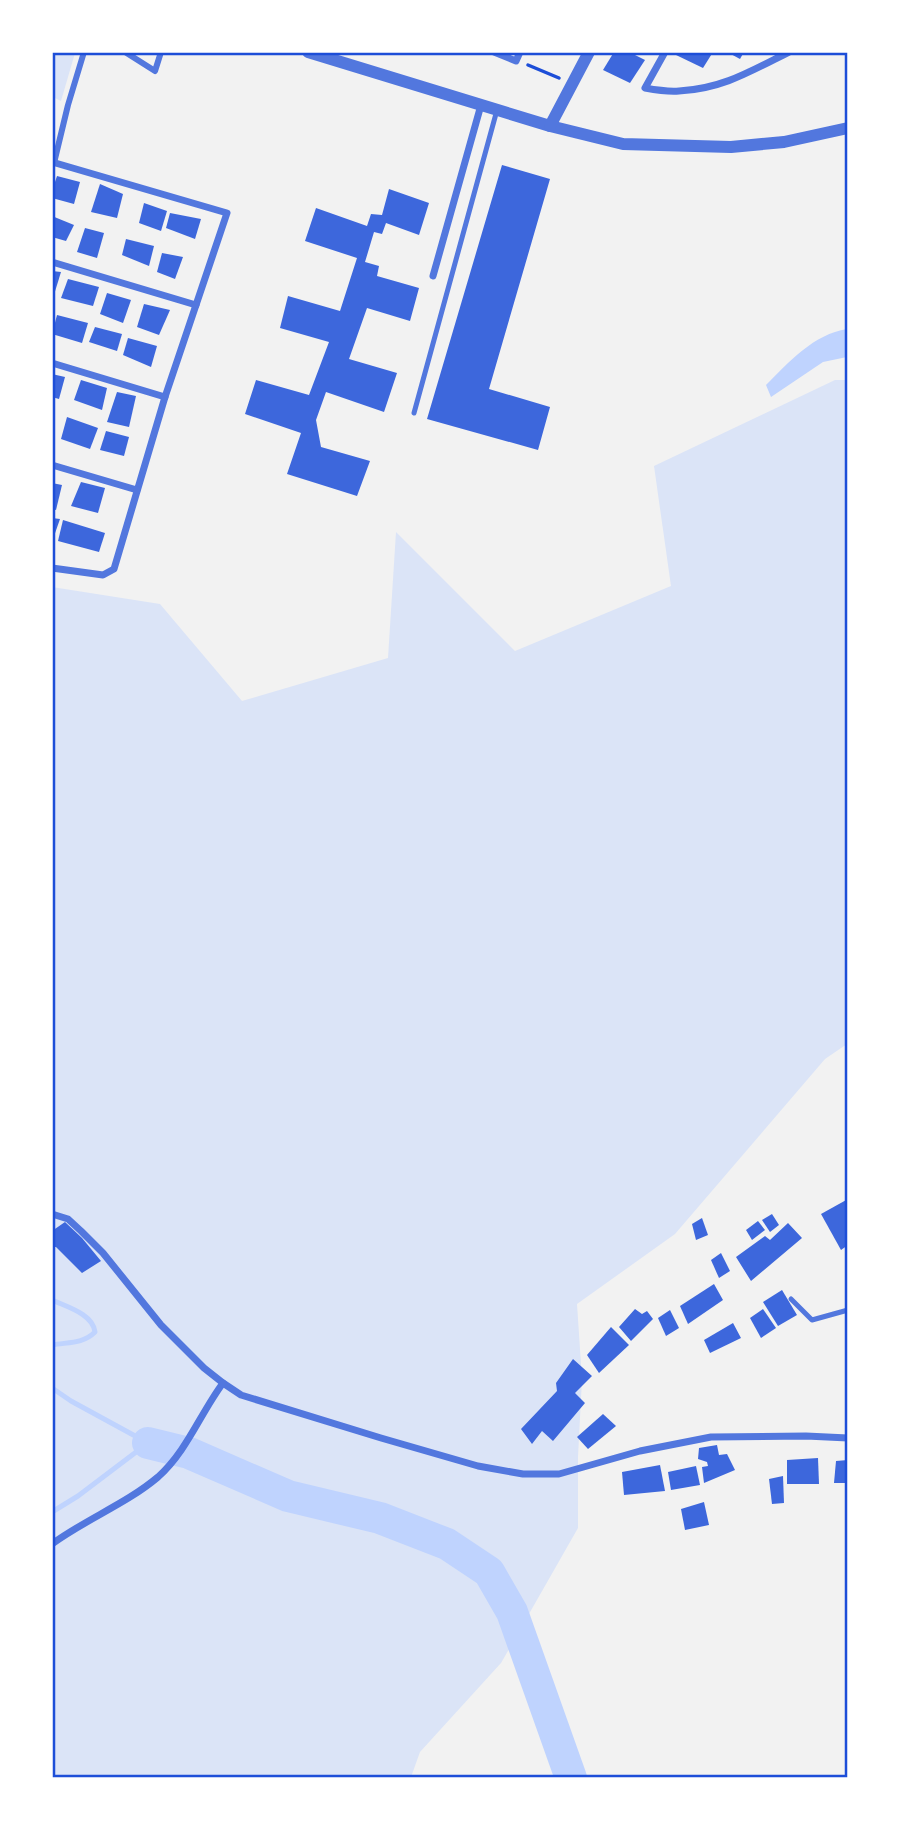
<svg xmlns="http://www.w3.org/2000/svg" width="900" height="1830" viewBox="0 0 900 1830" font-family="Poppins,sans-serif">
  <style>
    .green { fill: #dbe4f7 }
    .water { fill: #bfd3fe }
    .lines { fill: none; stroke-linecap: round; stroke-linejoin: round }
    .stream { stroke: #bfd3fe; stroke-width: 5 }
    .river { stroke: #bfd3fe; stroke-width: 32 }
    .building { fill: #3d67dc }
    .path { stroke: #1d4ed8; stroke-width: 3.5 }
    .service { stroke: #5277de; stroke-width: 5 }
    .pedestrian { stroke: #5277de; stroke-width: 6 }
    .minor { stroke: #5277de; stroke-width: 7 }
    .tertiary { stroke: #5277de; stroke-width: 12 }
    .neatline { fill: none; stroke: #1d4ed8; stroke-width: 2.5 }
  </style>
  <rect width="100%" height="100%" fill="#f2f2f2"/>
  <g class="green">
    <path d="M 52,53 L 75,53 L 61,101 L 53,97 Z"/>
    <path d="M 835,380 L 847,380 L 847,1044 L 825,1059 L 675,1234 L 577,1304 L 582,1379 L 578,1457 L 578,1528 L 501,1663 L 420,1752 L 411,1777 L 53,1777 L 52,587 L 160,604 L 242,701 L 388,658 L 396,532 L 515,651 L 671,586 L 654,466 Z"/>
  </g>
  <path class="water" d="M 847,329 L 847,357 L 823,362 L 771,397 L 766,385 C 789,362 814,334 847,329 Z"/>
  <g class="lines">
    <g class="stream">
      <path d="M 52,1300 C 67,1307 93,1314 95,1332 C 83,1344 68,1342 52,1345"/>
      <path d="M 52,1388 L 71,1401 L 148,1443 L 78,1496 L 52,1512"/>
    </g>
    <path class="river" d="M 148,1443 L 189,1453 L 288,1496 L 380,1518 L 447,1544 L 489,1572 L 512,1612 L 571,1778"/>
  </g>
  <g class="building">
    <path d="M 614,52 L 629,52 L 645,60 L 630,83 L 603,70 Z"/>
    <path d="M 677,52 L 713,52 L 703,68 L 676,55 Z"/>
    <path d="M 727,52 L 744,52 L 740,59 Z"/>
    <path d="M 502,165 L 550,179 L 489,389 L 550,407 L 538,450 L 427,419 Z"/>
    <path d="M 57,176 L 80,182 L 74,204 L 52,198 L 52,191 Z"/>
    <path d="M 100,184 L 123,194 L 117,218 L 91,212 Z"/>
    <path d="M 389,189 L 429,203 L 419,235 L 386,223 L 382,234 L 374,232 L 365,262 L 379,266 L 377,276 L 419,288 L 410,321 L 367,308 L 349,359 L 397,373 L 384,412 L 326,392 L 316,420 L 321,447 L 370,461 L 357,496 L 287,474 L 301,433 L 245,414 L 256,380 L 309,395 L 329,342 L 280,328 L 288,296 L 340,311 L 357,258 L 305,241 L 316,208 L 367,226 L 371,214 L 382,215 Z"/>
    <path d="M 144,203 L 167,211 L 161,231 L 139,223 Z"/>
    <path d="M 170,213 L 201,219 L 195,239 L 166,228 Z"/>
    <path d="M 52,216 L 74,225 L 66,241 L 52,237 Z"/>
    <path d="M 85,228 L 104,233 L 97,258 L 77,252 Z"/>
    <path d="M 126,239 L 154,246 L 149,266 L 122,255 Z"/>
    <path d="M 162,253 L 183,257 L 175,279 L 157,272 Z"/>
    <path d="M 52,271 L 61,272 L 53,298 L 52,297 Z"/>
    <path d="M 68,279 L 99,287 L 93,306 L 61,298 Z"/>
    <path d="M 107,293 L 131,300 L 123,323 L 100,314 Z"/>
    <path d="M 144,304 L 170,310 L 159,335 L 137,327 Z"/>
    <path d="M 57,315 L 88,323 L 82,343 L 52,334 Z"/>
    <path d="M 95,327 L 122,334 L 117,351 L 89,342 Z"/>
    <path d="M 128,338 L 157,346 L 151,367 L 123,355 Z"/>
    <path d="M 52,374 L 65,377 L 59,399 L 52,397 Z"/>
    <path d="M 81,380 L 107,388 L 102,410 L 74,400 Z"/>
    <path d="M 117,392 L 136,396 L 129,427 L 107,422 Z"/>
    <path d="M 67,417 L 98,428 L 90,449 L 61,439 Z"/>
    <path d="M 106,431 L 129,437 L 124,456 L 100,450 Z"/>
    <path d="M 81,482 L 105,488 L 98,513 L 71,506 Z"/>
    <path d="M 52,483 L 62,485 L 56,510 L 52,509 Z"/>
    <path d="M 52,518 L 60,519 L 53,539 L 52,539 Z"/>
    <path d="M 63,520 L 105,533 L 99,552 L 58,541 Z"/>
    <path d="M 848,1199 L 848,1245 L 841,1250 L 821,1214 Z"/>
    <path d="M 772,1214 L 779,1225 L 770,1232 L 762,1220 Z"/>
    <path d="M 702,1218 L 708,1235 L 696,1240 L 692,1224 Z"/>
    <path d="M 758,1221 L 765,1230 L 752,1240 L 746,1230 Z"/>
    <path d="M 65,1222 L 82,1238 L 101,1261 L 82,1273 L 56,1247 L 52,1247 L 52,1231 Z"/>
    <path d="M 788,1223 L 802,1238 L 751,1281 L 736,1257 L 765,1236 L 770,1240 Z"/>
    <path d="M 721,1253 L 730,1271 L 719,1278 L 711,1260 Z"/>
    <path d="M 714,1284 L 723,1300 L 688,1324 L 680,1306 Z"/>
    <path d="M 782,1290 L 797,1315 L 778,1326 L 763,1302 Z"/>
    <path d="M 635,1309 L 642,1314 L 647,1311 L 653,1319 L 631,1341 L 619,1327 Z"/>
    <path d="M 763,1309 L 776,1328 L 761,1338 L 750,1318 Z"/>
    <path d="M 670,1310 L 679,1328 L 666,1336 L 658,1318 Z"/>
    <path d="M 733,1323 L 741,1338 L 710,1353 L 704,1340 Z"/>
    <path d="M 611,1327 L 629,1345 L 599,1373 L 587,1355 Z"/>
    <path d="M 573,1359 L 592,1376 L 575,1393 L 585,1403 L 553,1441 L 542,1431 L 532,1444 L 521,1429 L 557,1391 L 556,1383 Z"/>
    <path d="M 603,1414 L 616,1426 L 588,1449 L 577,1437 Z"/>
    <path d="M 717,1445 L 719,1455 L 727,1454 L 735,1470 L 704,1483 L 702,1467 L 708,1466 L 707,1462 L 698,1459 L 699,1448 Z"/>
    <path d="M 818,1458 L 819,1484 L 787,1484 L 787,1460 Z"/>
    <path d="M 848,1460 L 848,1483 L 834,1483 L 836,1461 Z"/>
    <path d="M 660,1465 L 665,1491 L 624,1495 L 622,1472 Z"/>
    <path d="M 696,1466 L 700,1485 L 671,1490 L 668,1472 Z"/>
    <path d="M 783,1476 L 784,1503 L 772,1504 L 769,1479 Z"/>
    <path d="M 704,1502 L 709,1525 L 685,1530 L 681,1509 Z"/>
  </g>
  <g class="lines">
    <path class="path" d="M 528,65 L 559,78"/>
    <g class="service">
      <path d="M 414,413 L 497,110"/>
      <path d="M 791,1299 L 812,1320 L 848,1310"/>
    </g>
    <g class="pedestrian">
      <path d="M 125,52 L 155,71 L 161,52"/>
      <path d="M 54,163 L 68,105 L 84,52"/>
    </g>
    <g class="minor">
      <path d="M 494,52 L 516,61 L 520,52"/>
      <path d="M 665,52 L 645,88 C 656,90 668,92 679,91 C 722,89 751,71 789,52"/>
      <path d="M 52,162 L 227,213 L 165,397 L 114,569 L 103,575 L 52,568"/>
      <path d="M 52,262 L 196,305"/>
      <path d="M 433,276 L 481,105"/>
      <path d="M 52,363 L 165,397"/>
      <path d="M 52,465 L 137,490"/>
      <path d="M 52,1214 L 68,1219 L 81,1231 L 103,1253 L 161,1325 L 204,1368 L 223,1383 L 241,1395 L 381,1438 L 478,1466 L 523,1474 L 559,1474 L 640,1451 L 711,1437 L 806,1436 L 848,1438"/>
      <path d="M 52,1544 C 86,1519 126,1504 158,1477 C 187,1451 200,1414 223,1383"/>
    </g>
    <g class="tertiary">
      <path d="M 308,52 L 550,126 L 623,144 L 731,147 L 784,142 L 848,128"/>
      <path d="M 550,126 L 589,52"/>
    </g>
  </g>
  <rect width="900" height="1830" fill="none" stroke="#ffffff" stroke-width="108"/>
  <rect x="54" y="54" width="792" height="1722" class="neatline"/>
</svg>
